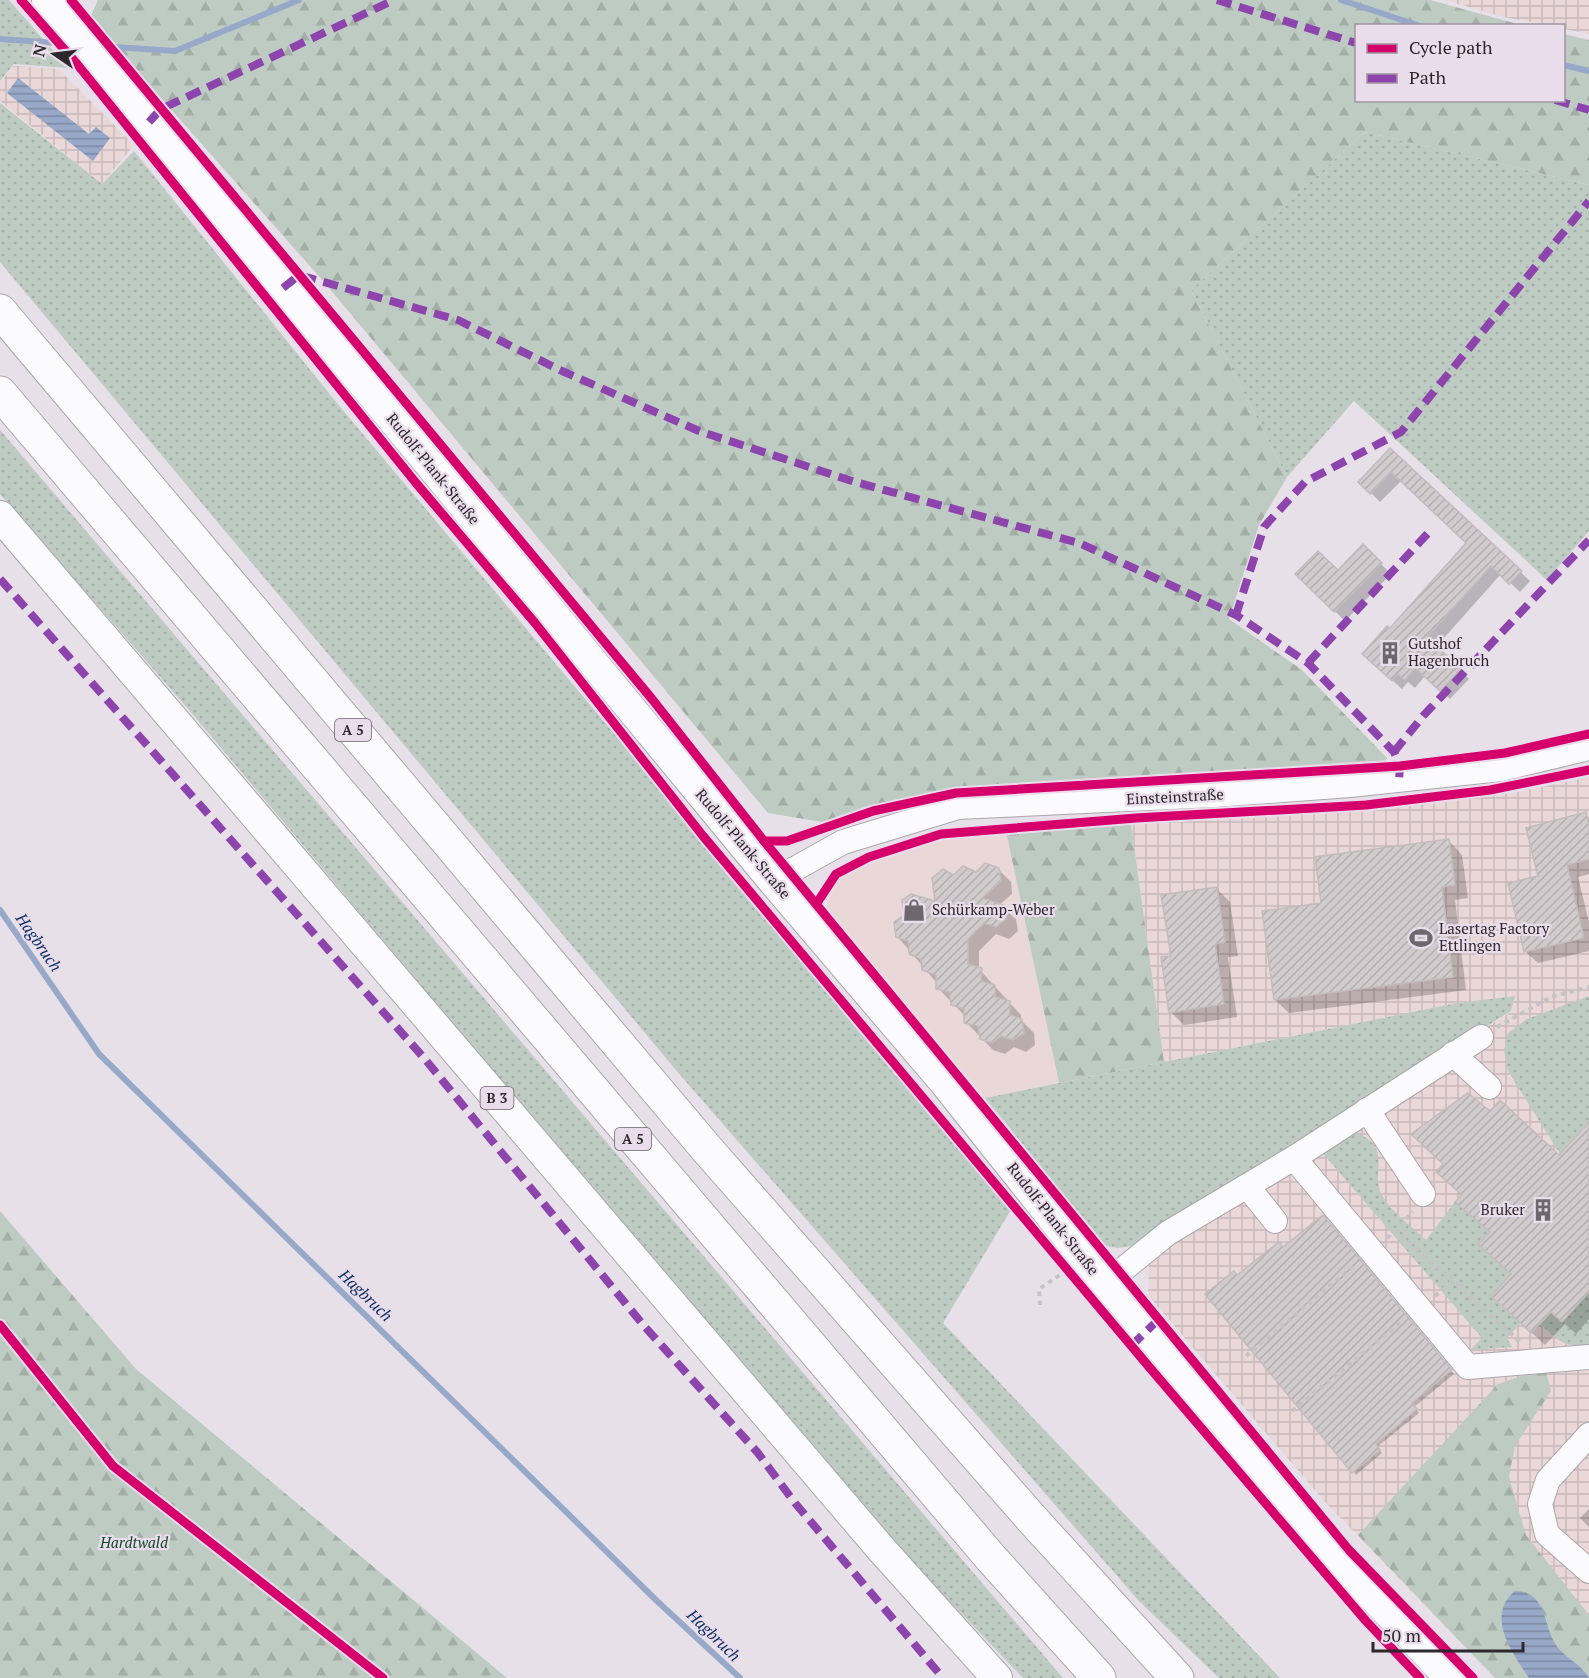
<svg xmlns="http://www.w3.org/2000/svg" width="1589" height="1678" viewBox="0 0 1589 1678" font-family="'PT Serif',serif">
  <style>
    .commercial { fill: #e9d8d7 }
    .industrial { fill: url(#industrial-grid) }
    .grass { fill: url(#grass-dots) }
    .forest { fill: url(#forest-firs) }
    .water { fill: url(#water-rules) }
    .shadow { fill: #0003 }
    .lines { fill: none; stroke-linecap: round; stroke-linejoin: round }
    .stream { stroke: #97a8c8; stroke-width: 6 }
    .building { fill: url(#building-hatch); stroke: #c3bcbf; stroke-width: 1.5 }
    .minor-casing { stroke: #aba6ac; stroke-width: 26 }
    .major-casing { stroke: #aba6ac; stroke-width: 32 }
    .highway-casing { stroke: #aba6ac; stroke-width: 35 }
    .path { stroke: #c6c3c6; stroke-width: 4; stroke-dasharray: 4.5 4.5; stroke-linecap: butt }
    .minor { stroke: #fbfafc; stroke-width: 24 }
    .major { stroke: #fbfafc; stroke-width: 30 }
    .highway { stroke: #fbfafc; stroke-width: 33 }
    .quiet { stroke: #8e44ad; stroke-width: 8; stroke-dasharray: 15 8; stroke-linecap: butt }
    .cycleway-casing { stroke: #eaddeb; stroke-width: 13 }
    .cycleway { stroke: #d6006c; stroke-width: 9 }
    .labels { text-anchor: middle; stroke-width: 4.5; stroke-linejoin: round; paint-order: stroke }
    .shield { fill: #eaddeb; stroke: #665e66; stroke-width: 1.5 }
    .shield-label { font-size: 14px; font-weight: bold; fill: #2d282d }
    .street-label { font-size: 15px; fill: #2d282d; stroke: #eaddeb }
    .poi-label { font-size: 15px; fill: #2d282d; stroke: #eaddeb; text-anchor: start }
    .park-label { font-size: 15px; font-style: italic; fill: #0f4827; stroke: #eaddeb }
    .water-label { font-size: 16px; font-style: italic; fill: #0c2e63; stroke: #eaddeb }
  </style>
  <defs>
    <pattern id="industrial-grid" width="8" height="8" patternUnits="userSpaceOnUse" patternTransform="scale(1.5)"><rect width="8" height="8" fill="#ead8d9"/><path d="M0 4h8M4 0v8" fill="none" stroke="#c9b9bb"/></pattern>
    <pattern id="grass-dots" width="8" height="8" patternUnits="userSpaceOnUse" patternTransform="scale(1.5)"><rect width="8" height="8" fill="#bdcbc2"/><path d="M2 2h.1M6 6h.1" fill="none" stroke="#a3aea7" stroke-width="1.8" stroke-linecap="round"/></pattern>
    <pattern id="forest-firs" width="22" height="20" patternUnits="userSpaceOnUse" patternTransform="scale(1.5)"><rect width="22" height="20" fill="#bdcbc2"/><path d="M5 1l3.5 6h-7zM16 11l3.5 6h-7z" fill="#a3aea7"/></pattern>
    <pattern id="water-rules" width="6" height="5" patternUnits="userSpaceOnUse" patternTransform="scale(1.5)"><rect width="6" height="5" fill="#97a8c8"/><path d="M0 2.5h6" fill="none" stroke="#7c89a3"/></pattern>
    <pattern id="building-hatch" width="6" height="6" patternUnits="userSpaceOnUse" patternTransform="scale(1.5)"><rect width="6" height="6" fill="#d2cbcd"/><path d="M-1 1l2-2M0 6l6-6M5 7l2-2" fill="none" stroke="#b5aeb0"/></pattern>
  </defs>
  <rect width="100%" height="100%" fill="#e7e0e8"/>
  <path class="commercial" d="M 1006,831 L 1059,1083 L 985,1098 L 826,909 L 836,876 L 940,838 Z"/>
  <g class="industrial">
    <path d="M 1445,0 L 1589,0 L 1589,34 L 1564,29 L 1564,26 L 1548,25 L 1503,17 Z"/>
    <path d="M 14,66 L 59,69 L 134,145 L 102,184 L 0,101 L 0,83 Z"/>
    <path d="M 1589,777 L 1589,1678 L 1495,1678 L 1325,1502 L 1148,1295 L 1149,1265 L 1160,1252 L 1162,1225 L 1511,1012 L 1514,996 L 1457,1003 L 1164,1062 L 1131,824 L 1279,816 L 1513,793 Z"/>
  </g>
  <g class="grass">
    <path d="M 0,0 L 9,0 L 68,68 L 14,64 L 0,81 Z"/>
    <path d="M 0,103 L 102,184 L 134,151 L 336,402 L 1012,1208 L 943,1323 L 1280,1678 L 1219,1678 L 1139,1601 L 681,1076 L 0,262 Z"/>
    <path d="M 1365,132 L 1589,185 L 1589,531 L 1547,580 L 1354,401 L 1287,477 L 1191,290 Z"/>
    <path d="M 0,430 L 1063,1678 L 1023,1678 L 866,1514 L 190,711 L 0,494 Z"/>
    <path d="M 1515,996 L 1511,1011 L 1132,1246 L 1118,1248 L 1106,1246 L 985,1098 L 1457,1003 Z"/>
    <path d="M 1589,996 L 1589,1122 L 1560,1154 L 1508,1071 L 1504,1051 L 1508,1033 L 1527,1019 Z"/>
    <path d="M 1357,1133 C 1395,1149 1368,1175 1383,1197 C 1393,1213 1413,1227 1426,1240 L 1455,1202 L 1491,1231 L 1478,1244 L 1511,1274 L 1521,1323 L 1507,1338 L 1512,1347 L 1470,1350 L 1482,1338 L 1321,1151 L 1344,1134 Z"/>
    <path d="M 1589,1292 L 1589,1345 C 1562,1347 1559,1341 1540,1324 L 1551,1312 L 1562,1322 Z"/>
  </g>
  <g class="forest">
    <path d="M 98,0 L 1430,0 L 1521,25 L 1356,26 L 1356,100 L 1564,100 L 1564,34 L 1589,40 L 1589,185 L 1365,132 L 1191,290 L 1287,477 L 1259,525 L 1229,619 L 1302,670 L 1383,754 L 1387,758 L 1384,763 L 960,787 L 879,805 L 828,823 L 768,813 L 324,282 L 90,18 Z"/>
    <path d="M 1131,824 L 1164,1062 L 1059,1083 L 1006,831 Z"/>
    <path d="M 0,1211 L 136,1369 L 507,1678 L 0,1678 Z"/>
    <path d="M 1545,1368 L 1551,1391 L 1515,1446 L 1509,1477 L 1526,1535 L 1589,1615 L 1589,1678 L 1495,1678 L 1358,1535 L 1498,1384 Z"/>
  </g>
  <g class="water">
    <path d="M 18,78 L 89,134 L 96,127 L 110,138 L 93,161 L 7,93 Z"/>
    <path d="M 1515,1591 C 1551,1592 1541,1632 1561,1651 C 1571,1661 1582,1666 1589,1678 L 1529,1678 C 1512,1652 1485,1616 1515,1591 Z"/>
  </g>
  <g class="shadow">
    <path d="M 1390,450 L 1530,581 L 1520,592 L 1501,574 L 1436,647 L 1469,679 L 1450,699 L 1425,676 L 1415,688 L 1408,682 L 1402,689 L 1373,663 L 1390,630 L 1468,544 L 1401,481 L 1380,502 L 1360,482 Z"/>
    <path d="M 1363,546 L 1391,574 L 1345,621 L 1297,574 L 1338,572 Z"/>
    <path d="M 1585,814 L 1589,818 L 1589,874 L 1578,877 L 1589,922 L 1589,951 L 1538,963 L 1525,951 L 1540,877 Z"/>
    <path d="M 1449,841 L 1462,855 L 1468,898 L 1455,900 L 1466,990 L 1289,1013 L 1275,1000 L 1322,904 Z"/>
    <path d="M 998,869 L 1011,882 L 1012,894 L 999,905 L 1016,919 L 1018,931 L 1009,939 L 996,934 L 979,951 L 979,969 L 1021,1015 L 1021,1020 L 1034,1033 L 1035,1045 L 1026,1052 L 1014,1047 L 1005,1054 L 993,1050 L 966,1022 L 965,1016 L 938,988 L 936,982 L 897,936 L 937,903 L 954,877 Z"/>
    <path d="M 1216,888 L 1230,902 L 1238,956 L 1228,957 L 1237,1017 L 1184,1025 L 1171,1012 L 1172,957 Z"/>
    <path d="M 1490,1113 L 1560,1157 L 1589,1125 L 1589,1319 L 1576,1334 L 1565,1324 L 1545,1345 L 1506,1309 L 1513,1275 L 1491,1233 L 1471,1215 L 1463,1196 Z"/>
    <path d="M 1325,1220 L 1454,1374 L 1414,1407 L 1419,1413 L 1377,1447 L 1382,1453 L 1356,1475 L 1236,1275 L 1283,1249 Z"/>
    <path d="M 1589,1509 L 1589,1527 L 1580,1518 Z"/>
  </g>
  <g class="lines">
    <g class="stream">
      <path d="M 1341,0 L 1420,26"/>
      <path d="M 0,39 L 71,44"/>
      <path d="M 99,46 L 175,51 L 299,0"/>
      <path d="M 1564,65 L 1589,71"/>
      <path d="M 0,910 L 99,1054 L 657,1601 L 740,1678"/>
    </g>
  </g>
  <g class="building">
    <path d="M 1390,448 L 1522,571 L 1509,584 L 1491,566 L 1427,637 L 1461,669 L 1440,691 L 1415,668 L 1405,680 L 1398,674 L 1392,681 L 1362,654 L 1387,626 L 1390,628 L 1466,543 L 1391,472 L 1370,494 L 1358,482 Z"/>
    <path d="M 1363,544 L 1382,563 L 1334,612 L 1295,574 L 1318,551 L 1338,570 Z"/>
    <path d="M 1586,812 L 1589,825 L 1589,859 L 1567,865 L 1584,938 L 1524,952 L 1508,883 L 1538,876 L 1526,828 Z"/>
    <path d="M 1449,839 L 1455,885 L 1442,887 L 1453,977 L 1274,1000 L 1262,911 L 1321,903 L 1315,857 Z"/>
    <path d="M 985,863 L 999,868 L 1001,881 L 982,898 L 1004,905 L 1007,918 L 996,927 L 984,923 L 968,939 L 968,964 L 982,968 L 981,981 L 995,985 L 995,997 L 1010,1001 L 1010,1015 L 1022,1019 L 1024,1033 L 1013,1040 L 1001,1036 L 992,1043 L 980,1039 L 978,1026 L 964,1023 L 964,1009 L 951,1005 L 949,992 L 936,989 L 936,975 L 922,970 L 921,959 L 909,954 L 908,941 L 896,937 L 894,922 L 904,915 L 902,900 L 911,894 L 935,901 L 932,878 L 943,869 L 953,875 L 963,866 L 976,872 Z"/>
    <path d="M 1217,887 L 1225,942 L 1215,944 L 1224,1004 L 1169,1013 L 1161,957 L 1171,956 L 1161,895 Z"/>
    <path d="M 1468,1093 L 1490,1111 L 1500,1100 L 1559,1155 L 1589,1122 L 1589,1292 L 1562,1322 L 1551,1312 L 1531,1333 L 1491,1296 L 1511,1274 L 1478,1244 L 1490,1232 L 1455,1202 L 1462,1195 L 1436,1172 L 1443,1164 L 1411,1134 Z"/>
    <path d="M 1323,1215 L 1452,1370 L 1412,1403 L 1417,1409 L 1376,1444 L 1380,1450 L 1352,1473 L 1205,1294 L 1234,1271 L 1237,1275 L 1279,1242 L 1283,1247 Z"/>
  </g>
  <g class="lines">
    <g class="minor-casing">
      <g id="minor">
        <path d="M 773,881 L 843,842 L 958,807 L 1214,795 L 1350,785 L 1501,769 L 1589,748"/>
        <path d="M 1453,1054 L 1489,1087"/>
        <path d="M 1367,1110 L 1423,1194"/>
        <path d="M 1294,1158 L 1468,1367 L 1589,1357"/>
        <path d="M 1247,1186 L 1275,1221"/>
        <path d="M 1105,1284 L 1168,1233 L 1294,1158 L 1481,1037"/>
        <path d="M 1589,1435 L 1548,1480 L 1540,1504 L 1547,1534 L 1589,1571"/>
      </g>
    </g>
    <g class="major-casing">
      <g id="major">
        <path d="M 47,0 L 773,881 L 945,1083 L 1105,1284 L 1346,1568 L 1450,1678"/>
        <path d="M 0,516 L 882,1550 L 997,1678"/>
      </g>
    </g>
    <g class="highway-casing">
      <g id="highway">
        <path d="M 0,311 L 706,1148 L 1032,1519 L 1177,1678"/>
        <path d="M 0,393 L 991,1558 L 1099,1678"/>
      </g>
    </g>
    <g class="path">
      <path d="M 1497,1027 L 1551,997 L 1589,987"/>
      <path d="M 1396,1230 L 1520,1342"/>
      <path d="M 1387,1238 L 1413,1212"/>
      <path d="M 1435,1296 L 1453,1281"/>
      <path d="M 1040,1305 L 1039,1289 L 1066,1271"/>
      <path d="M 1246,1356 L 1356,1264"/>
      <path d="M 1292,1411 L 1403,1321"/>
    </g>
    <use href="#minor" class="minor"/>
    <use href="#major" class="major"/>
    <use href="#highway" class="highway"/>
    <g class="quiet">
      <path d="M 1217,0 L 1356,43"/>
      <path d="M 1555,100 L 1589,110"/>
      <path d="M 149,122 L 161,109 L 394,0"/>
      <path d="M 283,288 L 299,275 L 458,320 L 562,371 L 699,431 L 855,482 L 1079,543 L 1236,615 L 1308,663 L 1394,752 L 1400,766 L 1399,780"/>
      <path d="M 0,579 L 424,1058 L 645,1327 L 758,1453 L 795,1503 L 943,1678"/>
      <path d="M 1236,615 L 1264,527 L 1305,482 L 1401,432 L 1589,201"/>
      <path d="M 1308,663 L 1429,532"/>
      <path d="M 1394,752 L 1423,716 L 1589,540"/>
      <path d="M 1131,1346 L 1159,1319"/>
    </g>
    <g class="cycleway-casing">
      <g id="cycleway">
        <path d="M 21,0 L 77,64 L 416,483 L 535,623 L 703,836 L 1150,1368 L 1366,1621 L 1420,1678"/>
        <path d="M 71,0 L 652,699 L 764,841 L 1349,1550 L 1473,1678"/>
        <path d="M 764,841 L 787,841 L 873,811 L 956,793 L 1400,766 L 1505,753 L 1589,734"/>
        <path d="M 817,903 L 836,874 L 869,857 L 941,834 L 1136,818 L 1366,805 L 1490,790 L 1589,770"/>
        <path d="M 0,1325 L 113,1466 L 383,1678"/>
      </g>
    </g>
    <use href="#cycleway" class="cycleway"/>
  </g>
  <defs>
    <g id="building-bare" transform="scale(1.8)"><path d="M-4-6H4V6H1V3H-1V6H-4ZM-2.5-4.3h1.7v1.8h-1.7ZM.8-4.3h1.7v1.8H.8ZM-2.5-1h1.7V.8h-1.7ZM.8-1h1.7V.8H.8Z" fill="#6e686e" stroke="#eaddeb" stroke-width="2.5" paint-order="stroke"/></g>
    <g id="shop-bare" transform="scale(1.8)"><path d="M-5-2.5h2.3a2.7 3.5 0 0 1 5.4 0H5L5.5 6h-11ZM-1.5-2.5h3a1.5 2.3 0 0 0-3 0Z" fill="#6e686e" stroke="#eaddeb" stroke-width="2.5" paint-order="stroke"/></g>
    <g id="stadium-bare" transform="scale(1.8)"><path d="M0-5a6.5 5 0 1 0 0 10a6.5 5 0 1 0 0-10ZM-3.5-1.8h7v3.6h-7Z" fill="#6e686e" stroke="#eaddeb" stroke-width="2.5" paint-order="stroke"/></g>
  </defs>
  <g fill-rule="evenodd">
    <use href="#building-bare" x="1390" y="653"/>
    <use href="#shop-bare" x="914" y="910"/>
    <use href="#stadium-bare" x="1421" y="938"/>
    <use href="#building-bare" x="1543" y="1210"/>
  </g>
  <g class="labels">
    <g class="shield">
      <rect x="335" y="719" width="36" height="22" rx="4.5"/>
      <rect x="480.5" y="1087" width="33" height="22" rx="4.5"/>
      <rect x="615" y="1128" width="36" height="22" rx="4.5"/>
    </g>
    <g class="shield-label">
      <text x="353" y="735">A 5</text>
      <text x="497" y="1103">B 3</text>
      <text x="633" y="1144">A 5</text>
    </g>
    <g class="street-label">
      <text transform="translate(433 469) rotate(51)" y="5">Rudolf-Plank-Straße</text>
      <text transform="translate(1175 797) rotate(-3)" y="5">Einsteinstraße</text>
      <text transform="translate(743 844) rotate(50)" y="5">Rudolf-Plank-Straße</text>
      <text transform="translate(1053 1219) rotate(52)" y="5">Rudolf-Plank-Straße</text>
    </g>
    <g class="poi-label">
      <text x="1408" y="649">Gutshof<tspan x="1408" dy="17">Hagenbruch</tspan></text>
      <text x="932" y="915">Schürkamp-Weber</text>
      <text x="1439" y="934">Lasertag Factory<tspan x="1439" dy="17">Ettlingen</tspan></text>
      <text x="1525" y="1215" text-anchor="end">Bruker</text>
    </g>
    <g class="park-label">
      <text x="134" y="1548">Hardtwald</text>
    </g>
    <g class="water-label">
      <text transform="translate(39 942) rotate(55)" y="6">Hagbruch</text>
      <text transform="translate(366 1295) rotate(44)" y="6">Hagbruch</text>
      <text transform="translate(714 1635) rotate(44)" y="6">Hagbruch</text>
    </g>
  </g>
  <rect x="1355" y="24" width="210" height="78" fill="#eaddeb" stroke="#9e959f" stroke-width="1.5"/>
  <rect x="1367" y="44" width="30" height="9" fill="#d6006c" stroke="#9e959f" stroke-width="1.5"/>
  <text x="1409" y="54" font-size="18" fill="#2d282d">Cycle path</text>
  <rect x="1367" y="74" width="30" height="9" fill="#8e44ad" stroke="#9e959f" stroke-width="1.5"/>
  <text x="1409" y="84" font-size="18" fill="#2d282d">Path</text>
  <g transform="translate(54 54) rotate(284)" stroke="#eaddeb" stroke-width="4.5" paint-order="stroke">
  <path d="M0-4.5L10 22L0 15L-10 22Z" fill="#2d282d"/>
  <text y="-9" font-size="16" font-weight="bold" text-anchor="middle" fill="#2d282d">N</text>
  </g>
  <path d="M1373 1642v9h150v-9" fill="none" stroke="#2d282d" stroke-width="3"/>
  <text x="1382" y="1642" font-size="18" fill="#2d282d" stroke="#eaddeb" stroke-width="4.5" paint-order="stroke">50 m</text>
</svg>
